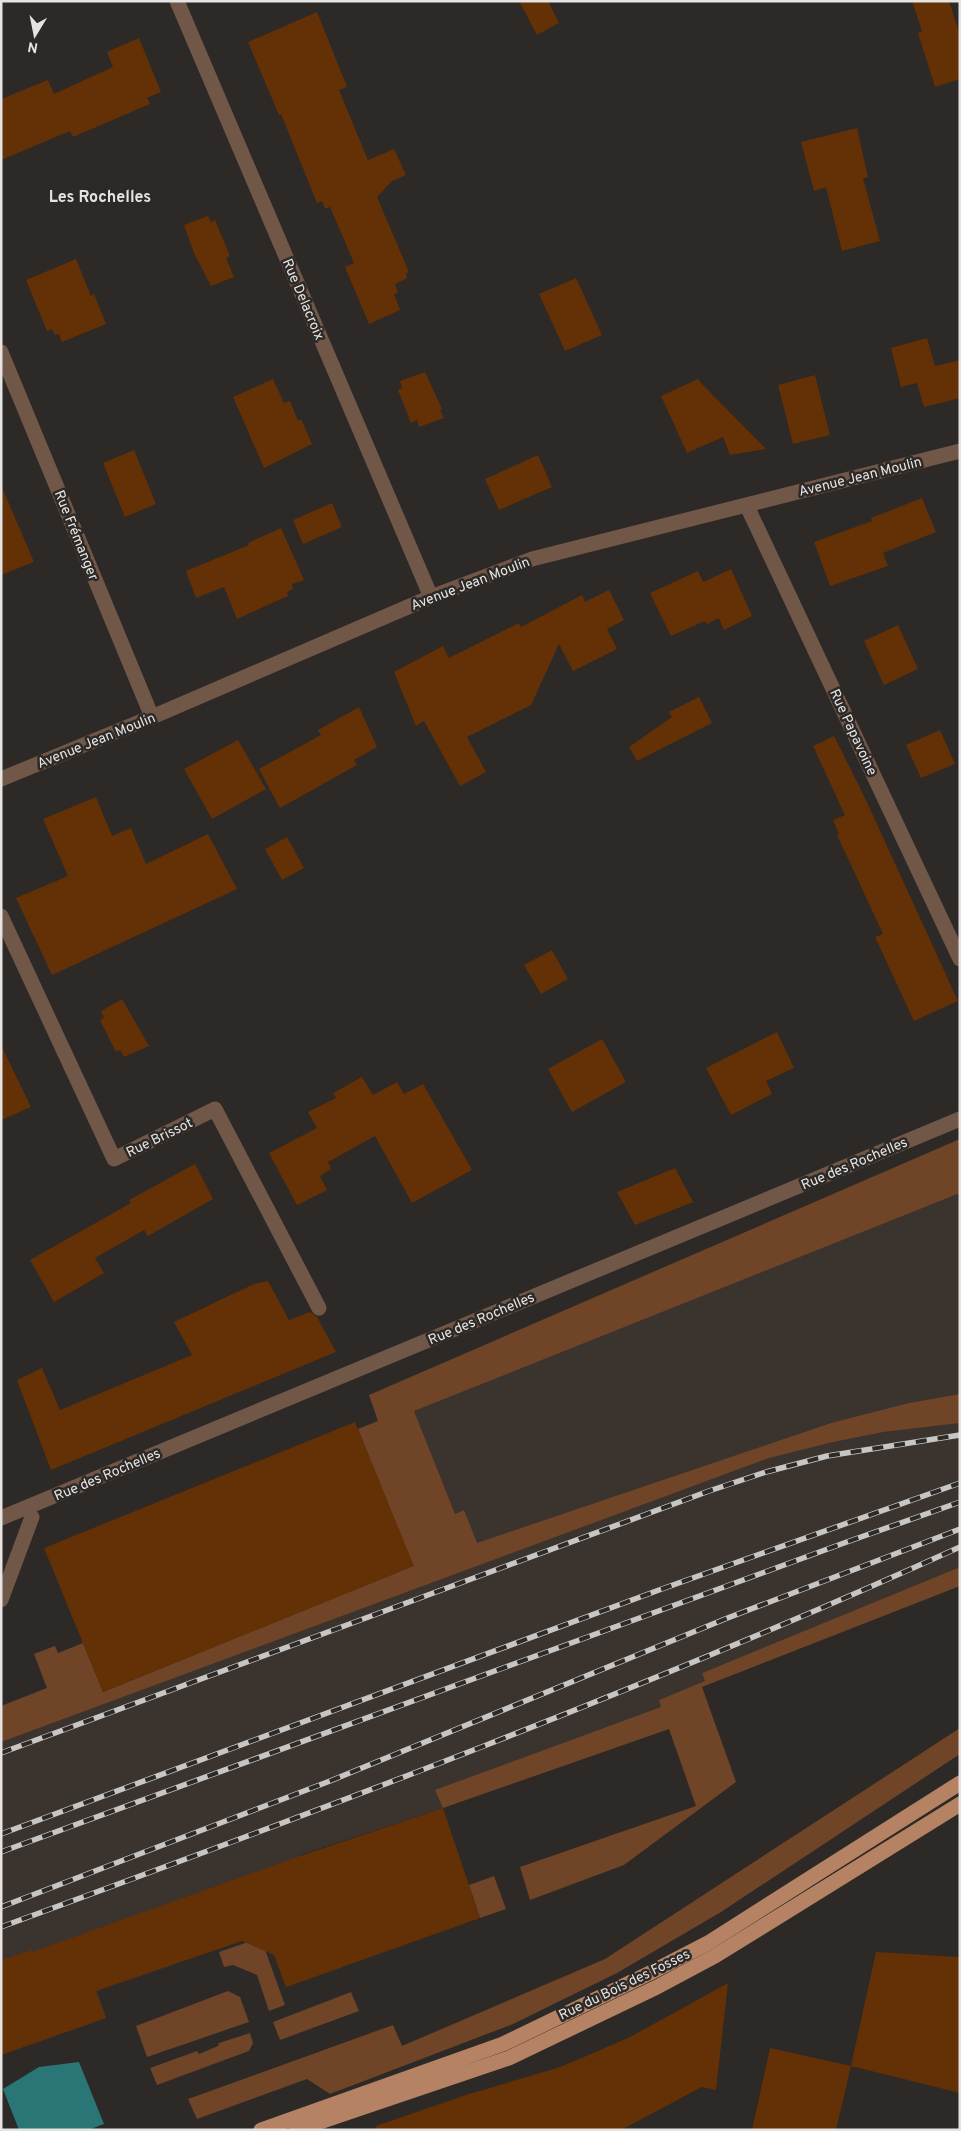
<svg xmlns="http://www.w3.org/2000/svg" width="961" height="2131" viewBox="0 0 961 2131" font-family="Overpass,sans-serif">
  <style>
    .built { fill: #3a332e }
    .green { fill: #6f4427 }
    .water { fill: #2a7576 }
    .building { fill: #643005 }
    .lines { fill: none; stroke-linecap: round; stroke-linejoin: round }
    .minor { stroke: #705748; stroke-width: 15 }
    .major { stroke: #b58263; stroke-width: 15 }
    .rail-casing { stroke: #c8c6c4; stroke-width: 5.5 }
    .rail { stroke: #2c2927; stroke-width: 4; stroke-dasharray: 11; stroke-linecap: butt }
    .labels { text-anchor: middle; stroke-width: 5; stroke-linejoin: round; paint-order: stroke }
    .street-label { font-size: 14px; fill: #e6e4e2; stroke: #2c2927 }
    .quarter-label { font-size: 16px; font-weight: bold; fill: #e6e4e2; stroke: #2c2927 }
  </style>
  <rect width="100%" height="100%" fill="#2c2927"/>
  <path class="built" d="M 960,1139 L 960,1567 L 702,1673 L 705,1681 L 669,1729 L 443,1808 L 300,1855 L 341,1968 L 286,1987 L 274,1954 L 270,1953 L 272,1942 L 252,1937 L 97,1991 L 106,2018 L 1,2055 L 1,1706 L 47,1688 L 34,1654 L 55,1646 L 58,1653 L 83,1643 L 103,1692 L 413,1566 L 358,1429 L 378,1421 L 369,1395 Z"/>
  <g class="green">
    <path d="M 960,1139 L 960,1193 L 414,1411 L 455,1514 L 464,1510 L 477,1543 L 831,1423 L 909,1403 L 960,1394 L 960,1423 L 883,1432 L 833,1442 L 769,1458 L 1,1742 L 1,1706 L 47,1688 L 34,1654 L 55,1646 L 58,1653 L 83,1643 L 103,1692 L 413,1566 L 358,1429 L 378,1421 L 369,1395 Z"/>
    <path d="M 960,1567 L 960,1586 L 702,1687 L 736,1782 L 624,1865 L 530,1900 L 520,1867 L 696,1806 L 669,1729 L 443,1808 L 435,1790 L 661,1707 L 659,1700 L 705,1681 L 702,1673 Z"/>
    <path d="M 960,1728 L 960,1754 L 721,1912 L 617,1973 L 513,2024 L 330,2094 L 307,2079 L 197,2119 L 188,2099 L 393,2025 L 402,2046 L 605,1959 Z"/>
    <path d="M 494,1876 L 506,1909 L 480,1918 L 469,1885 Z"/>
    <path d="M 248,1942 L 263,1944 L 285,2005 L 269,2011 L 257,1975 L 233,1965 L 224,1967 L 219,1952 Z"/>
    <path d="M 228,1991 L 240,1997 L 249,2022 L 147,2057 L 136,2026 Z"/>
    <path d="M 351,1992 L 359,2011 L 280,2040 L 273,2022 Z"/>
    <path d="M 250,2033 L 253,2043 L 249,2051 L 157,2085 L 150,2068 L 197,2051 L 199,2054 L 218,2046 L 219,2043 Z"/>
  </g>
  <path class="water" d="M 79,2062 L 104,2124 L 88,2130 L 19,2130 L 3,2089 L 39,2067 Z"/>
  <g class="building">
    <path d="M 519,1 L 548,1 L 559,23 L 537,35 Z"/>
    <path d="M 912,1 L 949,1 L 960,35 L 960,79 L 935,87 L 918,33 L 922,31 Z"/>
    <path d="M 317,12 L 347,87 L 339,90 L 368,160 L 394,149 L 406,175 L 392,181 L 377,197 L 409,272 L 406,273 L 407,278 L 395,284 L 398,293 L 394,294 L 400,310 L 369,324 L 345,267 L 354,263 L 330,207 L 325,209 L 322,201 L 317,203 L 281,114 L 279,115 L 248,42 Z"/>
    <path d="M 139,38 L 161,92 L 147,98 L 150,104 L 73,137 L 70,131 L 1,160 L 1,99 L 48,80 L 54,94 L 113,67 L 107,52 Z"/>
    <path d="M 857,128 L 868,177 L 863,178 L 880,241 L 842,251 L 826,187 L 814,191 L 801,142 Z"/>
    <path d="M 208,216 L 211,222 L 215,220 L 230,256 L 226,258 L 234,277 L 211,286 L 194,253 L 184,225 Z"/>
    <path d="M 76,259 L 91,296 L 94,294 L 106,324 L 62,342 L 59,334 L 55,335 L 52,329 L 47,331 L 26,280 Z"/>
    <path d="M 576,278 L 602,335 L 565,351 L 539,294 Z"/>
    <path d="M 927,338 L 935,366 L 960,360 L 960,398 L 924,407 L 917,383 L 901,387 L 891,348 Z"/>
    <path d="M 425,372 L 442,409 L 440,410 L 444,418 L 419,427 L 417,420 L 411,423 L 398,390 L 402,388 L 400,381 Z"/>
    <path d="M 815,375 L 830,435 L 793,444 L 778,385 Z"/>
    <path d="M 273,379 L 284,403 L 290,401 L 298,421 L 301,419 L 312,444 L 264,468 L 233,397 Z"/>
    <path d="M 698,379 L 702,384 L 766,449 L 730,455 L 723,437 L 687,453 L 661,396 Z"/>
    <path d="M 134,450 L 156,504 L 125,517 L 103,463 Z"/>
    <path d="M 538,455 L 552,487 L 499,510 L 485,479 Z"/>
    <path d="M 1,485 L 34,562 L 1,575 Z"/>
    <path d="M 922,498 L 936,532 L 883,553 L 888,566 L 830,586 L 814,542 L 872,521 L 871,518 Z"/>
    <path d="M 332,503 L 342,527 L 303,544 L 293,520 Z"/>
    <path d="M 281,528 L 304,580 L 292,584 L 293,589 L 287,592 L 288,596 L 237,619 L 224,587 L 196,598 L 186,571 L 249,545 L 248,543 Z"/>
    <path d="M 731,569 L 752,616 L 724,630 L 719,618 L 707,624 L 705,621 L 671,636 L 650,593 L 698,571 L 703,582 Z"/>
    <path d="M 609,590 L 624,620 L 607,629 L 617,649 L 573,671 L 559,644 L 531,705 L 467,737 L 486,772 L 460,786 L 424,721 L 416,726 L 394,672 L 443,646 L 449,658 L 519,623 L 521,627 L 582,595 L 585,602 Z"/>
    <path d="M 898,625 L 918,669 L 884,685 L 864,641 Z"/>
    <path d="M 699,697 L 712,723 L 637,761 L 629,747 L 672,717 L 669,712 Z"/>
    <path d="M 359,707 L 377,747 L 354,760 L 357,765 L 280,808 L 259,769 L 321,735 L 318,730 Z"/>
    <path d="M 940,730 L 955,764 L 921,778 L 906,745 Z"/>
    <path d="M 834,736 L 865,798 L 958,1001 L 914,1021 L 875,937 L 883,934 L 837,835 L 839,834 L 833,820 L 845,815 L 813,746 Z"/>
    <path d="M 238,740 L 266,789 L 212,819 L 184,769 Z"/>
    <path d="M 96,797 L 112,836 L 131,828 L 146,864 L 208,834 L 237,889 L 52,975 L 16,898 L 68,876 L 43,819 Z"/>
    <path d="M 287,837 L 304,868 L 282,880 L 265,849 Z"/>
    <path d="M 552,950 L 568,979 L 541,994 L 524,965 Z"/>
    <path d="M 122,999 L 149,1046 L 124,1057 L 120,1050 L 116,1052 L 100,1020 L 104,1018 L 101,1011 Z"/>
    <path d="M 777,1032 L 794,1068 L 766,1081 L 772,1094 L 731,1115 L 706,1068 Z"/>
    <path d="M 602,1039 L 626,1082 L 572,1112 L 548,1069 Z"/>
    <path d="M 1,1045 L 31,1107 L 1,1120 Z"/>
    <path d="M 362,1077 L 373,1095 L 397,1082 L 404,1094 L 423,1084 L 472,1170 L 412,1203 L 375,1136 L 328,1162 L 331,1169 L 320,1176 L 327,1190 L 297,1205 L 269,1153 L 317,1128 L 308,1112 L 336,1098 L 333,1093 Z"/>
    <path d="M 195,1164 L 213,1199 L 148,1236 L 144,1230 L 95,1258 L 104,1273 L 54,1302 L 30,1260 L 131,1203 L 129,1200 Z"/>
    <path d="M 675,1168 L 693,1202 L 635,1225 L 617,1192 Z"/>
    <path d="M 268,1281 L 289,1320 L 310,1312 L 317,1317 L 336,1352 L 51,1470 L 17,1380 L 42,1368 L 60,1410 L 192,1355 L 174,1322 L 254,1284 Z"/>
    <path d="M 355,1422 L 414,1566 L 103,1692 L 44,1548 Z"/>
    <path d="M 443,1808 L 480,1918 L 286,1987 L 274,1955 L 242,1941 L 96,1991 L 106,2018 L 1,2055 L 1,1960 L 32,1950 L 32,1952 L 300,1856 Z"/>
    <path d="M 876,1952 L 960,1957 L 960,2093 L 851,2066 Z"/>
    <path d="M 728,1983 L 716,2090 L 702,2087 L 621,2130 L 377,2130 L 376,2126 L 466,2095 L 560,2067 L 591,2054 L 630,2037 Z"/>
    <path d="M 770,2048 L 851,2066 L 836,2130 L 752,2130 Z"/>
  </g>
  <g class="lines">
    <g class="minor">
      <path d="M 177,1 L 431,597"/>
      <path d="M 1,352 L 152,717"/>
      <path d="M 747,506 L 960,959"/>
      <path d="M 1,779 L 152,717 L 431,597 L 532,559 L 960,451"/>
      <path d="M 1,916 L 114,1159 L 215,1109 L 319,1308"/>
      <path d="M 1,1518 L 960,1119"/>
      <path d="M 1,1600 L 32,1517"/>
    </g>
    <g class="major">
      <path d="M 261,2130 L 503,2044 L 650,1973 L 708,1943 L 960,1783"/>
      <path d="M 296,2130 L 509,2058 L 657,1987 L 715,1956 L 960,1804"/>
    </g>
    <g class="rail-casing">
      <g id="rail">
        <path d="M 1,1753 L 709,1491 L 766,1472 L 827,1456 L 960,1435"/>
        <path d="M 1,1834 L 659,1590 L 960,1483"/>
        <path d="M 1,1852 L 844,1543 L 960,1502"/>
        <path d="M 1,1907 L 330,1781 L 725,1619 L 960,1529"/>
        <path d="M 1,1927 C 324,1809 646,1689 960,1547"/>
      </g>
    </g>
    <use href="#rail" class="rail"/>
  </g>
  <g class="labels">
    <g class="street-label">
      <text transform="translate(304 299) rotate(67)" y="5">Rue Delacroix</text>
      <text transform="translate(860 476) rotate(-14)" y="5">Avenue Jean Moulin</text>
      <text transform="translate(77 535) rotate(68)" y="5">Rue Frémanger</text>
      <text transform="translate(470 583) rotate(-21)" y="5">Avenue Jean Moulin</text>
      <text transform="translate(854 732) rotate(65)" y="5">Rue Papavoine</text>
      <text transform="translate(96 740) rotate(-22)" y="5">Avenue Jean Moulin</text>
      <text transform="translate(159 1137) rotate(-26)" y="5">Rue Brissot</text>
      <text transform="translate(854 1163) rotate(-23)" y="5">Rue des Rochelles</text>
      <text transform="translate(481 1318) rotate(-23)" y="5">Rue des Rochelles</text>
      <text transform="translate(107 1474) rotate(-23)" y="5">Rue des Rochelles</text>
      <text transform="translate(624 1984) rotate(-26)" y="5">Rue du Bois des Fosses</text>
    </g>
    <g class="quarter-label">
      <text x="100" y="202">Les Rochelles</text>
    </g>
  </g>
  <rect width="961" height="2131" fill="none" stroke="#e6e4e2" stroke-width="5"/>
  <g transform="translate(35 35) rotate(190)" stroke="#2c2927" stroke-width="4" paint-order="stroke">
  <path d="M0-4L9 19L0 12L-9 19Z" fill="#e6e4e2"/>
  <text y="-8" font-size="14" font-weight="bold" text-anchor="middle" fill="#e6e4e2">N</text>
  </g>
</svg>
